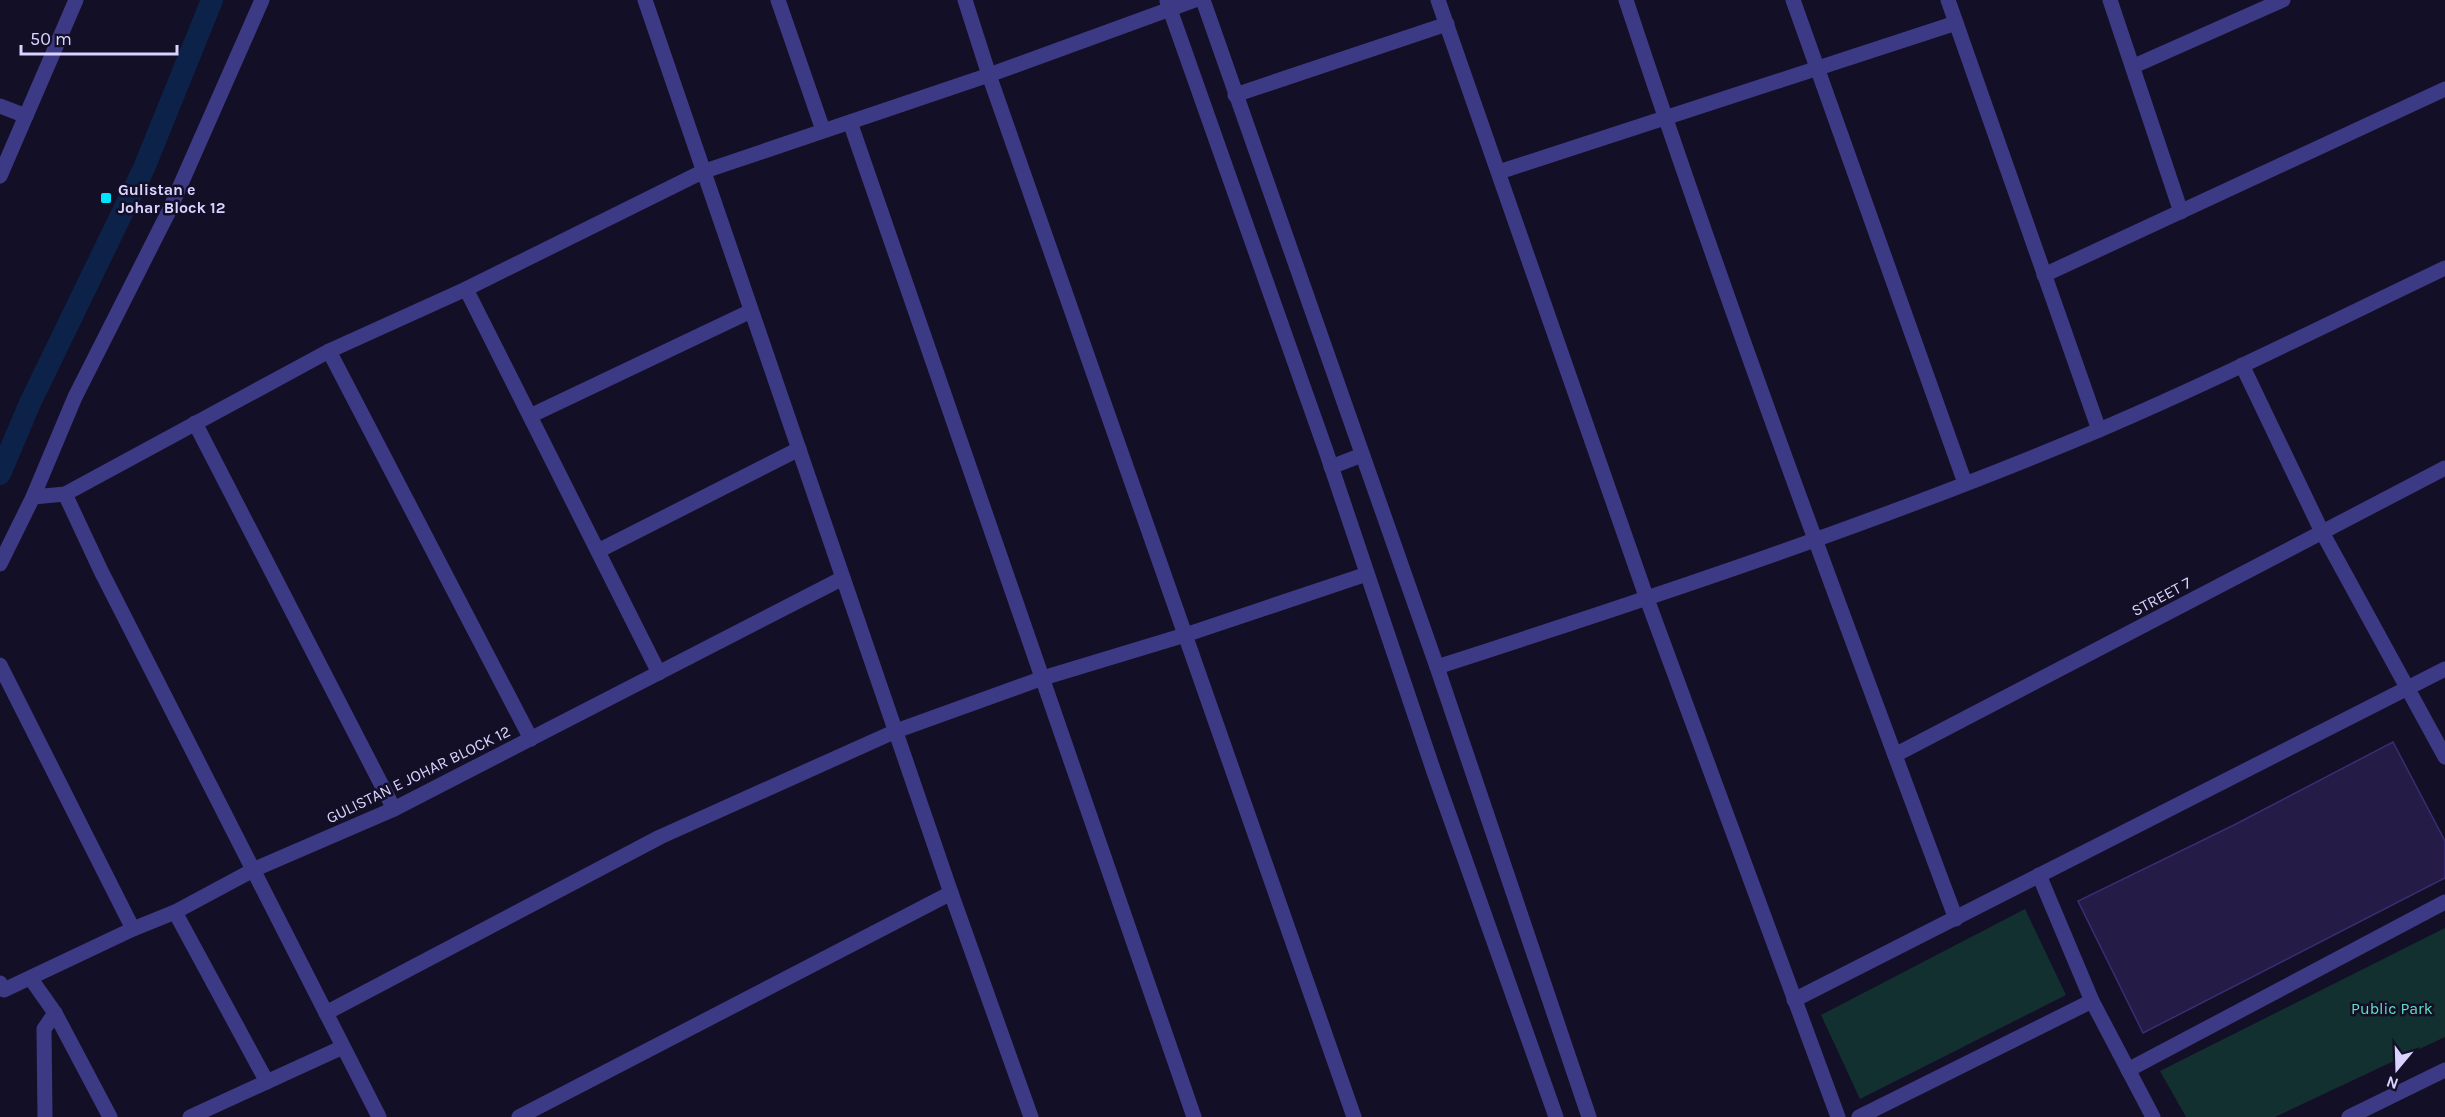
<svg xmlns="http://www.w3.org/2000/svg" width="2445" height="1117" viewBox="0 0 2445 1117" font-family="Karla,sans-serif">
  <style>
    .green { fill: #12302f }
    .lines { fill: none; stroke-linecap: round; stroke-linejoin: round }
    .canal { stroke: #0c2248; stroke-width: 22 }
    .building { fill: #241b47; stroke: #3b2d73; stroke-width: 1.5 }
    .minor { stroke: #3d3a85; stroke-width: 15 }
    .poi-dot { fill: #00e5ff; stroke: #130f26; stroke-width: 2 }
    .labels { text-anchor: middle; stroke-width: 5; stroke-linejoin: round; paint-order: stroke }
    .poi-label { font-size: 16px; font-weight: bold; fill: #d9d4ff; stroke: #130f26; text-anchor: start }
    .street-label { font-size: 16px; fill: #d9d4ff; stroke: #130f26 }
    .park-label { font-size: 16px; fill: #5fe0c0; stroke: #130f26 }
  </style>
  <rect width="100%" height="100%" fill="#130f26"/>
  <g class="green">
    <path d="M 2025,909 L 2066,995 L 1860,1099 L 1821,1015 Z"/>
    <path d="M 2445,928 L 2445,1037 L 2275,1117 L 2186,1117 L 2160,1071 Z"/>
  </g>
  <g class="lines">
    <path class="canal" d="M 0,474 L 30,403 L 144,168 L 212,0"/>
  </g>
  <path class="building" d="M 2393,742 L 2445,841 L 2445,878 L 2143,1033 L 2078,901 L 2234,825 Z"/>
  <g class="lines">
    <g class="minor">
      <path d="M 645,0 L 951,893 L 1031,1117"/>
      <path d="M 778,0 L 823,130"/>
      <path d="M 965,0 L 989,75 L 1354,1117"/>
      <path d="M 1203,0 L 1437,667 L 1589,1117"/>
      <path d="M 1438,0 L 1647,599 L 1838,1117"/>
      <path d="M 1626,0 C 1728,309 1842,614 1956,919"/>
      <path d="M 1793,0 L 1965,483"/>
      <path d="M 1948,0 L 2099,430"/>
      <path d="M 2110,0 L 2181,212"/>
      <path d="M 1167,1 L 1326,451 L 1434,772 L 1556,1117"/>
      <path d="M 2134,66 L 2283,0"/>
      <path d="M 1235,95 L 1447,24"/>
      <path d="M 0,106 L 26,116"/>
      <path d="M 850,122 L 1194,1117"/>
      <path d="M 1499,172 L 1956,23"/>
      <path d="M 0,176 L 76,0"/>
      <path d="M 2044,275 L 2445,89"/>
      <path d="M 466,289 L 659,673"/>
      <path d="M 329,351 L 531,739"/>
      <path d="M 2242,365 L 2322,532 L 2445,757"/>
      <path d="M 530,416 L 751,311"/>
      <path d="M 195,423 L 394,809"/>
      <path d="M 1331,467 L 1362,455"/>
      <path d="M 65,494 L 101,571 L 379,1117"/>
      <path d="M 33,497 L 65,494 L 329,351 L 466,289 L 702,172 L 989,75 L 1195,0"/>
      <path d="M 598,551 L 799,449"/>
      <path d="M 0,564 L 33,497 L 75,397 L 169,211 L 262,0"/>
      <path d="M 0,665 L 133,929"/>
      <path d="M 1437,667 C 1660,595 1883,521 2099,430 C 2216,380 2330,323 2445,268"/>
      <path d="M 1895,755 L 2445,468"/>
      <path d="M 2039,875 L 2092,1001 L 2153,1117"/>
      <path d="M 175,912 L 267,1082"/>
      <path d="M 31,979 L 55,1013 L 110,1117"/>
      <path d="M 0,983 L 4,990 L 133,929 L 175,912 L 255,869 L 394,809 L 843,578"/>
      <path d="M 1794,1000 L 2445,669"/>
      <path d="M 326,1013 L 660,837 L 896,731 L 1043,678 L 1185,635 L 1367,574"/>
      <path d="M 2128,1070 L 2445,902"/>
      <path d="M 45,1117 L 44,1029 L 55,1013"/>
      <path d="M 190,1117 L 343,1047"/>
      <path d="M 519,1117 L 951,893"/>
      <path d="M 1859,1117 L 2092,1001"/>
      <path d="M 2349,1117 L 2445,1070"/>
    </g>
  </g>
  <rect class="poi-dot" x="100" y="192" width="12" height="12" rx="3"/>
  <g class="labels">
    <g class="poi-label">
      <text x="118" y="195">Gulistan e<tspan x="118" dy="18">Johar Block 12</tspan></text>
    </g>
    <g class="street-label">
      <text transform="translate(2161 596) rotate(-28)" y="6">STREET 7</text>
      <text transform="translate(418 774) rotate(-26)" y="6">GULISTAN E JOHAR BLOCK 12</text>
    </g>
    <g class="park-label">
      <text x="2392" y="1014">Public Park</text>
    </g>
  </g>
  <g transform="translate(2397 1069) rotate(199)" stroke="#130f26" stroke-width="4.5" paint-order="stroke">
  <path d="M0-4.5L10 22L0 15L-10 22Z" fill="#d9d4ff"/>
  <text y="-9" font-size="16" font-weight="bold" text-anchor="middle" fill="#d9d4ff">N</text>
  </g>
  <path d="M21 45v9h156v-9" fill="none" stroke="#d9d4ff" stroke-width="3"/>
  <text x="30" y="45" font-size="18" fill="#d9d4ff" stroke="#130f26" stroke-width="4.5" paint-order="stroke">50 m</text>
</svg>
